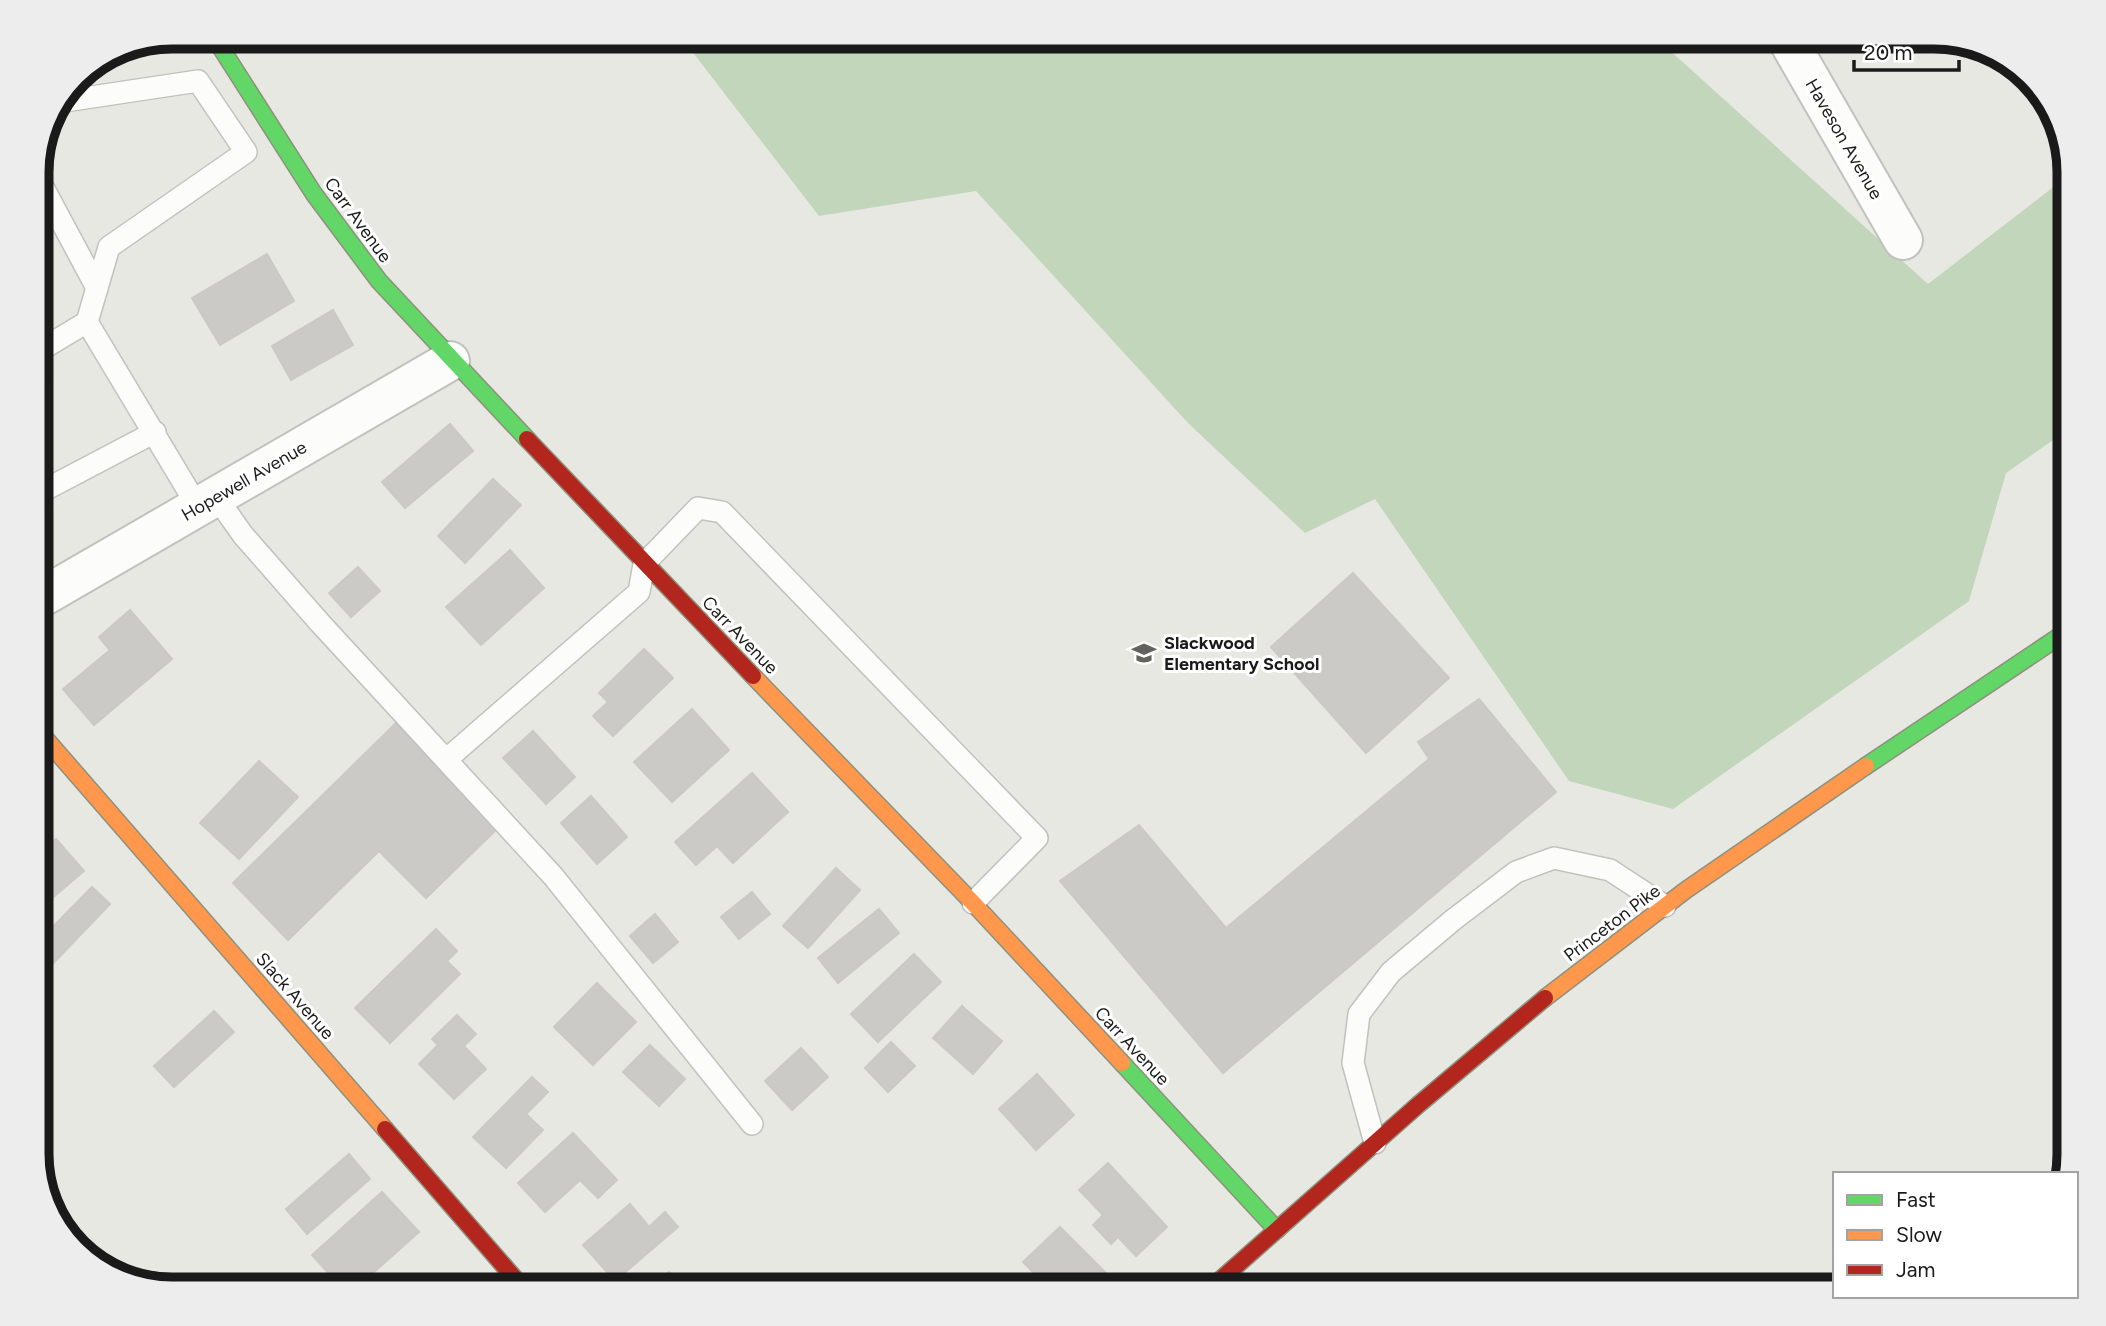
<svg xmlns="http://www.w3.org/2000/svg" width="2106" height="1326" viewBox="0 0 2106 1326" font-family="Figtree,sans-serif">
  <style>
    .forest { fill: #c1d6ba }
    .building { fill: #cbcac6; stroke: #cbc9c5; stroke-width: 2 }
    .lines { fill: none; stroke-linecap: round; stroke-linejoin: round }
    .lane-casing { stroke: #c1c1bf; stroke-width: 24 }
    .street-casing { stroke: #c1c1bf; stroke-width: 42 }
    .fast-casing { stroke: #8d917d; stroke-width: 19 }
    .slow-casing { stroke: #8d917d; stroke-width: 19 }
    .jam-casing { stroke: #8d917d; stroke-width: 19 }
    .lane { stroke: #fcfcfb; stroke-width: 21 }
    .street { stroke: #fcfcfb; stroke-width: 38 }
    .fast { stroke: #63d668; stroke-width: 16 }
    .slow { stroke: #ff974d; stroke-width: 16 }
    .jam { stroke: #b3261e; stroke-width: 16 }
    .labels { text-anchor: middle; stroke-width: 6; stroke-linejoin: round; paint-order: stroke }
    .street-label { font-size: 18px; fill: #1a1a1a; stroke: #fff }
    .poi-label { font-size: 18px; font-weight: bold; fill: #1a1a1a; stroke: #fff; text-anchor: start }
    .rim { fill: none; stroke: #1a1a1a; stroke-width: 9 }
  </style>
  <rect width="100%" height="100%" fill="#e8e8e3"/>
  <path class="forest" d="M 681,37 L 1655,37 L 1928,284 L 2069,175 L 2069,429 L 2006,473 L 1969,601 L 1673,809 L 1569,781 L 1375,499 L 1305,533 L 1188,423 L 976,191 L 819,216 Z"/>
  <g class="building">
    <path d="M 267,254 L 294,301 L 220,345 L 192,298 Z"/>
    <path d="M 333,310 L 353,345 L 291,380 L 272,346 Z"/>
    <path d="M 450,424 L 473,451 L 405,508 L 382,482 Z"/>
    <path d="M 493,479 L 521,505 L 465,563 L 438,536 Z"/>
    <path d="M 510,550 L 544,588 L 481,645 L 446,607 Z"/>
    <path d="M 358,567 L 380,591 L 351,617 L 329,593 Z"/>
    <path d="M 1353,573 L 1449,678 L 1366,753 L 1271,647 Z"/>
    <path d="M 130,610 L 172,659 L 94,725 L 63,689 L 110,650 L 99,637 Z"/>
    <path d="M 644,649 L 673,678 L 613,736 L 593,716 L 608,702 L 599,693 Z"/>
    <path d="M 1479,699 L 1556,792 L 1223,1073 L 1060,881 L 1139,825 L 1226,928 L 1429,759 L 1418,742 Z"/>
    <path d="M 692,709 L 729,750 L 672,802 L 634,762 Z"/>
    <path d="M 396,723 L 499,827 L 426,898 L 379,851 L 288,940 L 233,883 Z"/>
    <path d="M 533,731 L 575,777 L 546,804 L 503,758 Z"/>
    <path d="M 259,761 L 298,797 L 239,859 L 200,823 Z"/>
    <path d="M 752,773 L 788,812 L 733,863 L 717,846 L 696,865 L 675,842 Z"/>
    <path d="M 591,796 L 627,837 L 597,864 L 561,823 Z"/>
    <path d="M 56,839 L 84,871 L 37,911 L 37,855 Z"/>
    <path d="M 836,868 L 860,890 L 808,948 L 783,926 Z"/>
    <path d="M 92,887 L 110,904 L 41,976 L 37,972 L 37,943 Z"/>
    <path d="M 752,892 L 770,914 L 739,939 L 721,917 Z"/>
    <path d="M 879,909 L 899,933 L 838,983 L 818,958 Z"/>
    <path d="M 655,914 L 678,942 L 653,963 L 630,936 Z"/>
    <path d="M 436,929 L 457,951 L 447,961 L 460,974 L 390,1043 L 355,1008 Z"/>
    <path d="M 914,954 L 941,982 L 878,1042 L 851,1014 Z"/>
    <path d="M 597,983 L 636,1022 L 593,1065 L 554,1027 Z"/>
    <path d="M 962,1006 L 1002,1041 L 973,1074 L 933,1038 Z"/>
    <path d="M 214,1011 L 234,1032 L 174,1087 L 154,1066 Z"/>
    <path d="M 457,1015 L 476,1034 L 464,1046 L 486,1069 L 454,1099 L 419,1064 L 438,1045 L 432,1039 Z"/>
    <path d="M 891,1042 L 915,1066 L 888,1092 L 865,1068 Z"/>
    <path d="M 650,1045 L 685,1079 L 659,1106 L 623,1072 Z"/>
    <path d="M 801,1048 L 828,1077 L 792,1110 L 765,1081 Z"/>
    <path d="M 1037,1074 L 1074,1115 L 1036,1150 L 999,1109 Z"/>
    <path d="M 532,1077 L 548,1092 L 526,1114 L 543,1130 L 506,1168 L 473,1137 Z"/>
    <path d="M 573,1133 L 617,1180 L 598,1198 L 580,1180 L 545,1212 L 518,1183 Z"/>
    <path d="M 349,1154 L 370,1179 L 307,1234 L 286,1209 Z"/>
    <path d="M 1108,1163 L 1167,1227 L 1136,1256 L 1118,1237 L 1111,1244 L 1093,1225 L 1103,1215 L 1079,1190 Z"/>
    <path d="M 382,1192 L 419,1232 L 355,1289 L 343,1289 L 312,1255 Z"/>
    <path d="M 630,1204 L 649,1227 L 665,1212 L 678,1227 L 615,1281 L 583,1245 Z"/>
    <path d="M 1060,1227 L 1111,1278 L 1099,1289 L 1050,1289 L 1023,1262 Z"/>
    <path d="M 669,1272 L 684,1289 L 649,1289 Z"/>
  </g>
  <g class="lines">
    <g class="lane-casing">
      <g id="lane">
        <path d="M 37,176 L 97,288"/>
        <path d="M 87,322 L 198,507"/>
        <path d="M 37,352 L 87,322 L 109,247 L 246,152 L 198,81 L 65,101"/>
        <path d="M 37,494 L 155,432"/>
        <path d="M 216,497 L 243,535 L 320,623 L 553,876 L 752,1124"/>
        <path d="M 447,759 L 639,592 L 644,564 L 698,508 L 722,512 L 1037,838 L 973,903"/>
        <path d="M 1375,1143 L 1353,1063 L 1359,1014 L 1391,972 L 1453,920 L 1516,872 L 1554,858 L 1610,870 L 1665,906"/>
      </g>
    </g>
    <g class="street-casing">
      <g id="street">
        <path d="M 1786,37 L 1903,240"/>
        <path d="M 37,600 L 450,361"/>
      </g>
    </g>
    <g class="fast-casing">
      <g id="fast">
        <path d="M 214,37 L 314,194 L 379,281 L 527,439"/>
        <path d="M 1866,766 L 2069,630"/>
        <path d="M 1122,1063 L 1277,1230"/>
      </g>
    </g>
    <g class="slow-casing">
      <g id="slow">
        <path d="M 753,676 L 973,903 L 1122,1063"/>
        <path d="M 37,729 L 385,1129"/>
        <path d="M 1545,998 L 1686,890 L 1866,766"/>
      </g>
    </g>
    <g class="jam-casing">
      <g id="jam">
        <path d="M 527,439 L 753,676"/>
        <path d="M 385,1129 L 524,1289"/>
        <path d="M 1210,1289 L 1418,1105 L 1545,998"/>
      </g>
    </g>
    <use href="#lane" class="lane"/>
    <use href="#street" class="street"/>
    <use href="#fast" class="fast"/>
    <use href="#slow" class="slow"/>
    <use href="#jam" class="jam"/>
  </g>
  <defs>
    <g id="school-bare" transform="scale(1.89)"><path d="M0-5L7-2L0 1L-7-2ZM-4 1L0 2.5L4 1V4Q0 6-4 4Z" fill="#626260" stroke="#fff" stroke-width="2.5" paint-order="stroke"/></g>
  </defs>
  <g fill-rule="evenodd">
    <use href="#school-bare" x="1144" y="653"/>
  </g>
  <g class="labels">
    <g class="street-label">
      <text transform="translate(1844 139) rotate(60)" y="6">Haveson Avenue</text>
      <text transform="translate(358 220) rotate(54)" y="6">Carr Avenue</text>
      <text transform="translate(244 481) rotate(-30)" y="6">Hopewell Avenue</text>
      <text transform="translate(740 635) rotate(46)" y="6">Carr Avenue</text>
      <text transform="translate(1612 923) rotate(-37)" y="6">Princeton Pike</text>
      <text transform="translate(295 996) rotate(49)" y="6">Slack Avenue</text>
      <text transform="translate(1132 1046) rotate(47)" y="6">Carr Avenue</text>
    </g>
    <g class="poi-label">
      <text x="1164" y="649">Slackwood<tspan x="1164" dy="21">Elementary School</tspan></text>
    </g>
  </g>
  <path d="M0 0H2106V1326H0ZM172 49H1934A123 123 0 0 1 2057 172V1154A123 123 0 0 1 1934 1277H172A123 123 0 0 1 49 1154V172A123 123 0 0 1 172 49Z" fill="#ededed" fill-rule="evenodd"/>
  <path class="rim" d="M172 49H1934A123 123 0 0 1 2057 172V1154A123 123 0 0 1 1934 1277H172A123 123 0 0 1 49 1154V172A123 123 0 0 1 172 49Z"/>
  <rect x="1833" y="1172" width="245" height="126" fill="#ffffff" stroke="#a3a3a3" stroke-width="2"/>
  <rect x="1847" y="1195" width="35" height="10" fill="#63d668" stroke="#a3a3a3" stroke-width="2"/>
  <text x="1896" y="1207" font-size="21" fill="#1a1a1a">Fast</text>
  <rect x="1847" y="1230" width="35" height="10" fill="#ff974d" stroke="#a3a3a3" stroke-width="2"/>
  <text x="1896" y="1242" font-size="21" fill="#1a1a1a">Slow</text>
  <rect x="1847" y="1265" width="35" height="10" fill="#b3261e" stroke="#a3a3a3" stroke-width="2"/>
  <text x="1896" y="1277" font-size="21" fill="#1a1a1a">Jam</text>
  <path d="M1854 60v10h105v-10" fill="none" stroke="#1a1a1a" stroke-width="3.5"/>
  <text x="1864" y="60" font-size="21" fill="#1a1a1a" stroke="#ffffff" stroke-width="5" paint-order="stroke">20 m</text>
</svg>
